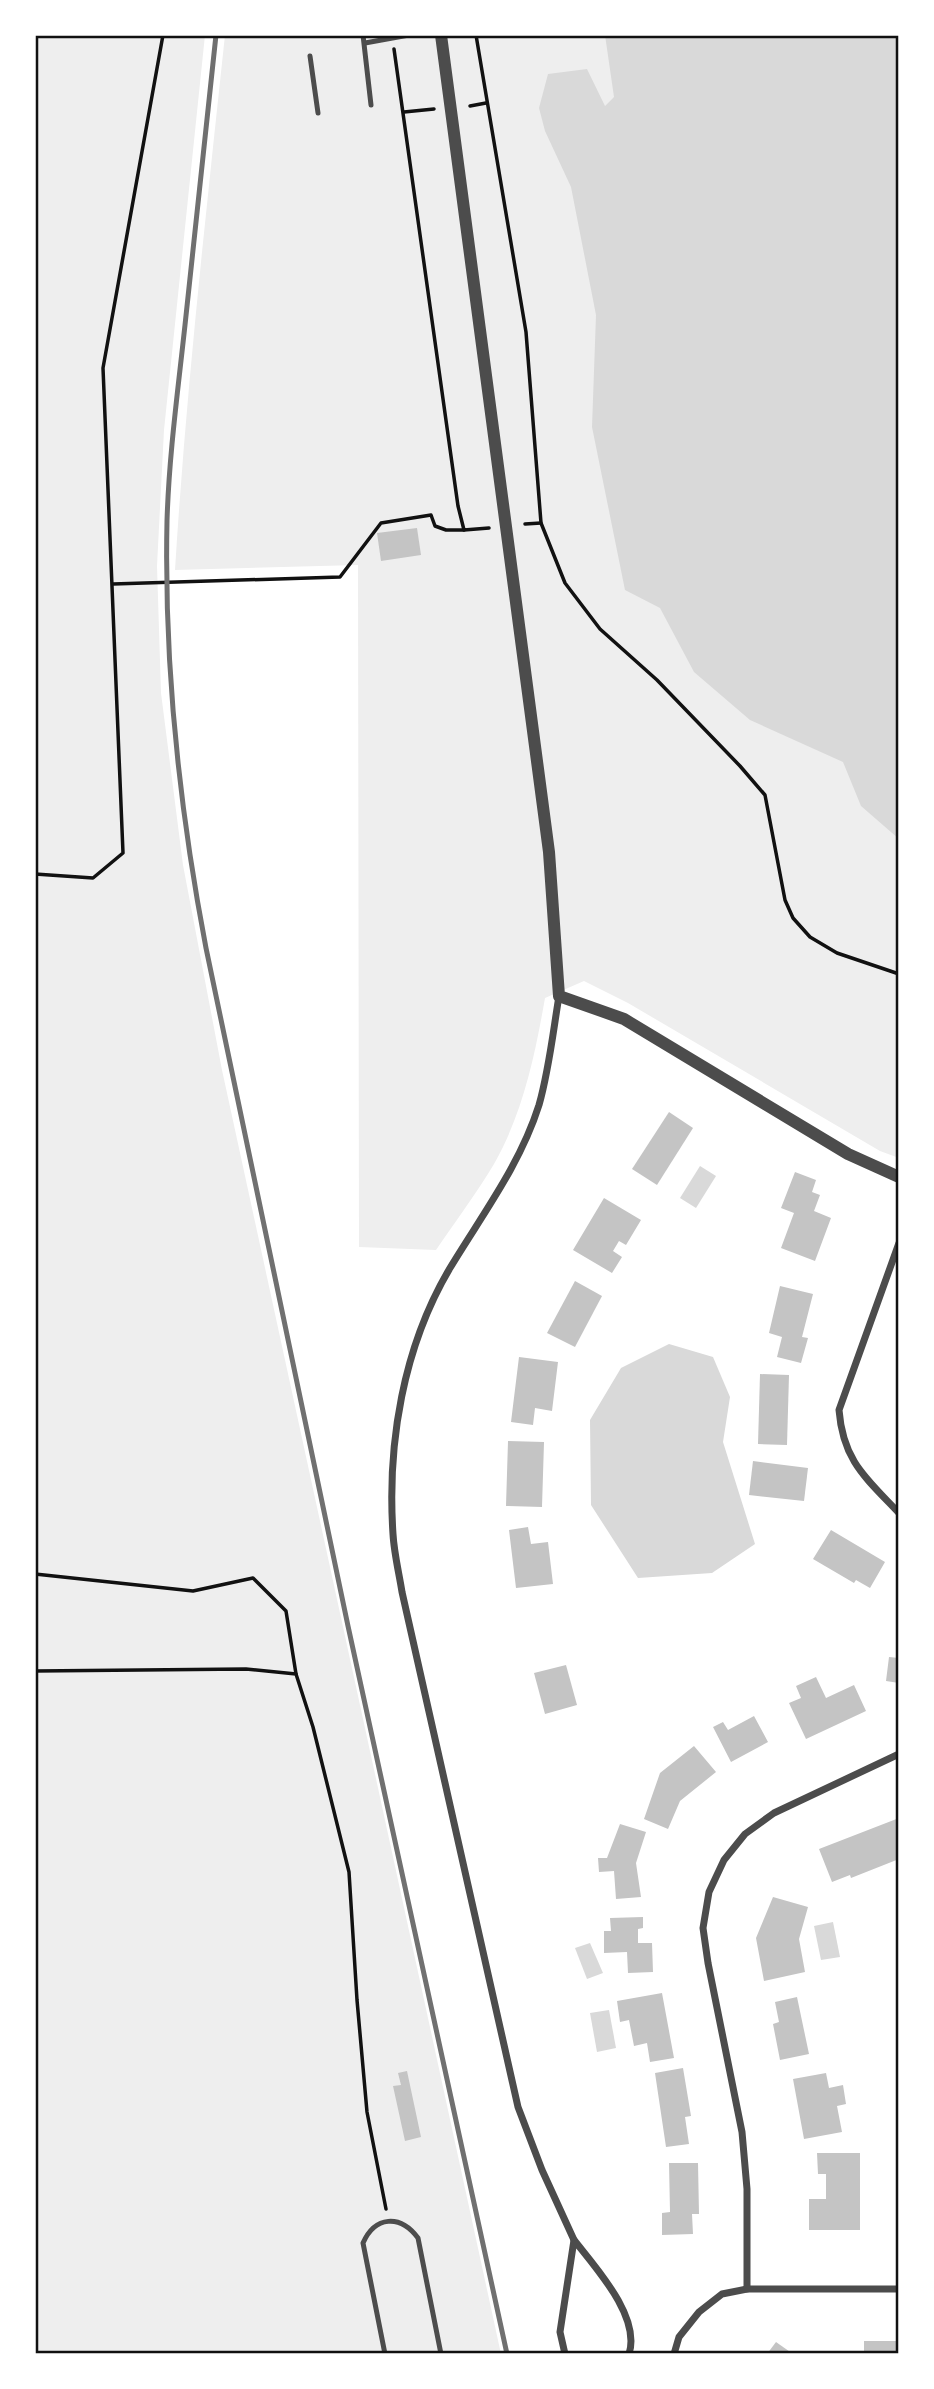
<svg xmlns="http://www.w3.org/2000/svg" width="934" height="2389" viewBox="0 0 934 2389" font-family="'Roboto Serif',serif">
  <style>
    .green { fill: #eee }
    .water { fill: #d9d9d9 }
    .building { fill: #c4c4c4 }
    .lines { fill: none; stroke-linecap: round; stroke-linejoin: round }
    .path { stroke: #111; stroke-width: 3.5 }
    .service { stroke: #4c4c4c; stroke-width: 5 }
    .minor { stroke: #4c4c4c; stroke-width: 7 }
    .tertiary { stroke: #4c4c4c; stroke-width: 12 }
    .rail { stroke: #707070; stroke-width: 5 }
    .neatline { fill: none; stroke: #111; stroke-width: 2.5 }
  </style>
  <rect width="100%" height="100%" fill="#fff"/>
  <g class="green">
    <path d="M 35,35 L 205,35 L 164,430 L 157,566 L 161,693 L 183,865 L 222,1070 L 501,2354 L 35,2354 Z"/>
    <path d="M 225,35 L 899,35 L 899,1158 L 880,1151 L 628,1003 L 584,981 L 545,998 C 535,1055 523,1113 494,1164 C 476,1194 455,1222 436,1250 L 359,1247 L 358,565 L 175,570 C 186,391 206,213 225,35 Z"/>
  </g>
  <g class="water">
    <path d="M 605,35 L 899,35 L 899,839 L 861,806 L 843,762 L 750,720 L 694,672 L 660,608 L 625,590 L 592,427 L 596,315 L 571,187 L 545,131 L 539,108 L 548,74 L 587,69 L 605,106 L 614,97 Z"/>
    <path d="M 700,1166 L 716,1176 L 696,1208 L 680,1198 Z"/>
    <path d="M 669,1344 L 713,1357 L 730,1397 L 723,1442 L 755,1544 L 712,1573 L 638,1578 L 591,1505 L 590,1420 L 621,1368 Z"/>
    <path d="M 833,1922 L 840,1957 L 821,1960 L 814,1926 Z"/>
    <path d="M 590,1943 L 603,1973 L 587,1979 L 575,1948 Z"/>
    <path d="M 609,2010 L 616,2048 L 597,2052 L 590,2013 Z"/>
  </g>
  <g class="building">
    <path d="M 417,528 L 421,555 L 381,561 L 377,533 Z"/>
    <path d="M 669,1112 L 693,1128 L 657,1185 L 632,1169 Z"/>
    <path d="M 795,1172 L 816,1180 L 812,1192 L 820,1195 L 814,1211 L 831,1218 L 815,1261 L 781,1248 L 794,1213 L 781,1208 Z"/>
    <path d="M 604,1198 L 641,1220 L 626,1245 L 619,1241 L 613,1251 L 622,1257 L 612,1273 L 573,1250 Z"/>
    <path d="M 575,1281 L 602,1296 L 575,1347 L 547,1333 Z"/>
    <path d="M 780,1286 L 813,1294 L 802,1337 L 808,1338 L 801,1363 L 777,1357 L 782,1337 L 769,1333 Z"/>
    <path d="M 519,1357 L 558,1362 L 552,1411 L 535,1408 L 533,1425 L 511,1422 Z"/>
    <path d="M 760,1374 L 789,1375 L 787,1445 L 758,1444 Z"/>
    <path d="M 508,1441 L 544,1442 L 542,1507 L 506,1506 Z"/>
    <path d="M 753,1461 L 808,1468 L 804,1501 L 749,1495 Z"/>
    <path d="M 528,1527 L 531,1544 L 548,1542 L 553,1584 L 516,1588 L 509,1530 Z"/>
    <path d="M 831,1530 L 885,1562 L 870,1588 L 856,1580 L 854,1583 L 813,1559 Z"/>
    <path d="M 889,1657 L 899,1658 L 899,1683 L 886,1681 Z"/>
    <path d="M 566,1665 L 577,1705 L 545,1714 L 534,1673 Z"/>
    <path d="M 816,1677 L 826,1698 L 854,1685 L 866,1711 L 806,1739 L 789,1703 L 801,1698 L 796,1686 Z"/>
    <path d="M 754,1716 L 768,1742 L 731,1762 L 713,1727 L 723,1722 L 728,1730 Z"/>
    <path d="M 694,1746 L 716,1772 L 680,1801 L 668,1829 L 644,1819 L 660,1773 Z"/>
    <path d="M 899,1818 L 899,1859 L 851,1878 L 850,1875 L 832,1882 L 819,1849 Z"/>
    <path d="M 620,1824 L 646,1832 L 636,1863 L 641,1897 L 616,1899 L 614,1871 L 599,1872 L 598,1858 L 607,1858 Z"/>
    <path d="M 773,1897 L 808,1907 L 799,1939 L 805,1972 L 764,1981 L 756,1938 Z"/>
    <path d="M 643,1917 L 643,1928 L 638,1929 L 638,1943 L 652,1943 L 653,1972 L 628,1973 L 627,1952 L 604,1953 L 604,1931 L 611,1931 L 610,1918 Z"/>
    <path d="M 662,1993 L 674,2058 L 650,2062 L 647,2043 L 634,2046 L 629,2020 L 620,2022 L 617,2001 Z"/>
    <path d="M 797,1997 L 809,2054 L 780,2060 L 773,2024 L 779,2022 L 775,2002 Z"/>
    <path d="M 683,2068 L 691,2116 L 685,2117 L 689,2144 L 666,2147 L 655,2073 Z"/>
    <path d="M 407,2071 L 421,2137 L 405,2141 L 393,2086 L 401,2085 L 398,2073 Z"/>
    <path d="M 826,2073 L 829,2088 L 843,2085 L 846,2104 L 837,2106 L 842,2132 L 804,2139 L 793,2079 Z"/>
    <path d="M 817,2153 L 860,2153 L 860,2230 L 809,2230 L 809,2199 L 826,2199 L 826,2174 L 818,2174 Z"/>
    <path d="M 669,2163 L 698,2163 L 699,2214 L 692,2214 L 693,2234 L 662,2235 L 662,2213 L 670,2212 Z"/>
    <rect x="864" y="2341" width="35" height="13"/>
    <path d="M 776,2342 L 793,2354 L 767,2354 Z"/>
  </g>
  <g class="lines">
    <g class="path">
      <path d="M 476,35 L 526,332 L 541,523 L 565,583 L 600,629 L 657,680 L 740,766 L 765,795 L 785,900 L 793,918 L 810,937 L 837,953 L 899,974"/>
      <path d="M 394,49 L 458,506 L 464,530 L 489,528"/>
      <path d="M 470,106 L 486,103"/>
      <path d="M 404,112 L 434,109"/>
      <path d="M 525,524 L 541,523"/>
      <path d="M 113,584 L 340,577 L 381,523 L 431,515 L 435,526 L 446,530 L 464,530"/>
      <path d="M 35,874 L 93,878 L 123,853 L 103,368 L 163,35"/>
      <path d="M 35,1574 L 193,1591 L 253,1578 L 286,1611 L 296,1674"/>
      <path d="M 35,1671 L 246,1669 L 296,1674 L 313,1727 L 349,1872 L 357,2000 L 367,2112 L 386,2209"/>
    </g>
    <g class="service">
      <path d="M 363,35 L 371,105"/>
      <path d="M 365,43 L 409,35"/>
      <path d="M 310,56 L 318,113"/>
      <path d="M 385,2354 L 363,2243 C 375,2216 400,2214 418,2238 L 441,2354"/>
    </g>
    <g class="minor">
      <path d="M 559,996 C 553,1032 549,1070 539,1105 C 520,1165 482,1215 450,1268 C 403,1347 387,1444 393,1534 C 394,1553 399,1573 402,1592 L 518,2107 L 542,2170 L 574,2240"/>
      <path d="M 899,1243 L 839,1410 C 843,1461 866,1478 899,1513"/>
      <path d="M 747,2289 L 747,2189 L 742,2132 L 708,1963 L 703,1928 L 709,1892 L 724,1860 L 745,1834 L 774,1813 L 899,1754"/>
      <path d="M 565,2354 L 560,2332 L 574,2240 C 596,2268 641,2317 629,2354"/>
      <path d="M 674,2354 L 679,2337 L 699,2312 L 722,2294 L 747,2289 L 899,2289"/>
    </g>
    <path class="tertiary" d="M 441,35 L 549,852 L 559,996 L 624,1019 L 848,1154 L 899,1177"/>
    <path class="rail" d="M 216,35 C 206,132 195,228 185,325 C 178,390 169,455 167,521 C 164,664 179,807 206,948 L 348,1626 L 507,2354"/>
  </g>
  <rect width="934" height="2389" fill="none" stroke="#ffffff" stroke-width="74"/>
  <rect x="37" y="37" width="860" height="2315" class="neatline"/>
</svg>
